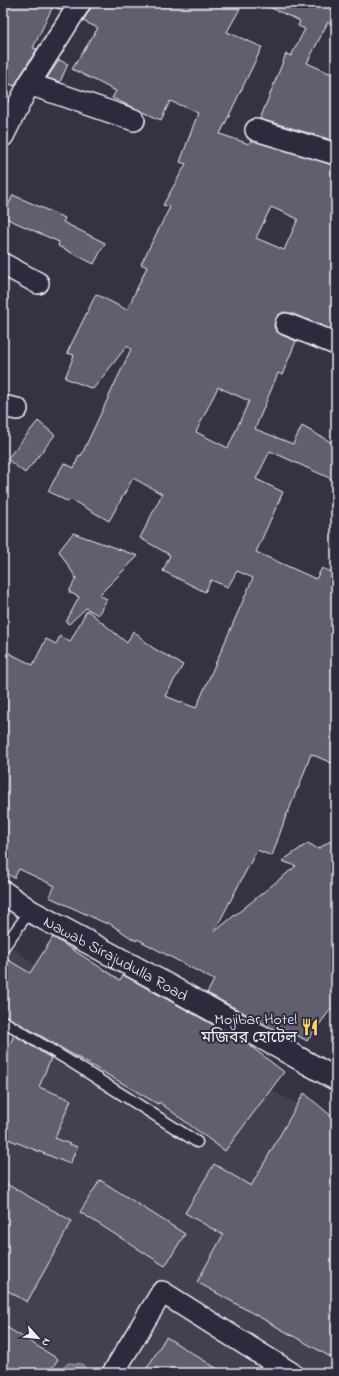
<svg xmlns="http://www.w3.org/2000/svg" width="339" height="1376" viewBox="0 0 339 1376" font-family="'Indie Flower','Noto Sans Bengali',sans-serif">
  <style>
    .built { fill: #433f51 }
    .water { fill: #70717f; stroke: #a0a4af }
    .building { fill: #605e6e; stroke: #e8f1f8; fill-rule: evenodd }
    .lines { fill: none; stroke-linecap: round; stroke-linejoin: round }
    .service-casing { stroke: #e8f1f8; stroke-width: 13 }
    .minor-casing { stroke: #e8f1f8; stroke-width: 24 }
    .tertiary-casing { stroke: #e8f1f8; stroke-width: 25 }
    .service { stroke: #2f2a3d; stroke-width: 10 }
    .minor { stroke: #2f2a3d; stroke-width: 21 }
    .tertiary { stroke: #2f2a3d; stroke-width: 22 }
    .labels { text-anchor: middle; stroke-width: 4; stroke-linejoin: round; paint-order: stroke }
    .street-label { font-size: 16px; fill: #e8f1f8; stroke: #2f2a3d }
    .poi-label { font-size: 16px; fill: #e8f1f8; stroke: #2f2a3d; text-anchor: end }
  </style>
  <rect width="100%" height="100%" fill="#363244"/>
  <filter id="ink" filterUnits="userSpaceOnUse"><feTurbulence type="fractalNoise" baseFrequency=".025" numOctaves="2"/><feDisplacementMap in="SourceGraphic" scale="8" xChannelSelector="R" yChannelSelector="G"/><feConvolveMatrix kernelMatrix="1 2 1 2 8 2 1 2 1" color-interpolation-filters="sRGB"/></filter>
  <g filter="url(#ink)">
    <path class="built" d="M 3,940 L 61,985 L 205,1055 L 336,1124 L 336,1373 L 3,1373 Z"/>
    <path class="water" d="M 68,1363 L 82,1364 L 90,1373 L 58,1373 Z"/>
    <g class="building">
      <path d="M 3,3 L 66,3 L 61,10 L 53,6 L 33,48 L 37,49 L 14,86 L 3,81 Z"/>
      <path d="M 92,3 L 243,3 L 227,32 L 262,47 L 220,134 L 249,144 L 251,140 L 336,166 L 336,331 L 290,313 L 284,312 L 278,315 L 275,320 L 274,326 L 276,331 L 282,335 L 296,341 L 282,375 L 278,373 L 255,429 L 293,444 L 302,426 L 336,445 L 336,481 L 270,451 L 256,479 L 283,492 L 256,552 L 316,579 L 322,568 L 336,574 L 336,765 L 311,754 L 298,789 L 297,789 L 288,813 L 287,813 L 272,856 L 257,850 L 214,932 L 296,866 L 282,861 L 308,843 L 318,849 L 336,837 L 336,1002 L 307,1041 L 286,1029 L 283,1034 L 207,993 L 214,980 L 137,939 L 136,941 L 107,922 L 107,924 L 49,897 L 55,886 L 19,869 L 14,878 L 3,871 L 3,650 L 33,665 L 46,639 L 56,644 L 60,636 L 70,642 L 87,610 L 127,643 L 133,631 L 153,648 L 183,665 L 165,696 L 196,708 L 253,578 L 237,571 L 228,587 L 211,580 L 205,592 L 163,571 L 170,555 L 140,538 L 162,494 L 133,478 L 109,521 L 70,499 L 68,502 L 48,491 L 64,463 L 74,468 L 79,455 L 81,456 L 131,349 L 127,346 L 93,389 L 65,378 L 74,355 L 67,353 L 96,294 L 127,310 L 147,267 L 141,264 L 170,207 L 163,205 L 186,164 L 180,162 L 198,113 L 170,101 L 161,120 L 112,98 L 116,91 L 72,69 L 98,28 L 83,21 L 90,9 ZM 271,207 L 298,219 L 284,250 L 256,238 ZM 218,387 L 249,401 L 228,448 L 196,432 Z"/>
      <path d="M 260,3 L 336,3 L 336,28 L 328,22 L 307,63 L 336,76 L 336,141 L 260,119 L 286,54 L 291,56 L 305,29 L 298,26 L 300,21 Z"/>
      <path d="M 59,60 L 68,64 L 60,82 L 47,78 Z"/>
      <path d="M 13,195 L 65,218 L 63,222 L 105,243 L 94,264 L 58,246 L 59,242 L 3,217 Z"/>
      <path d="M 38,421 L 55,435 L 25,473 L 7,459 Z"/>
      <path d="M 73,533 L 138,556 L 99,595 L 107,599 L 98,615 L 86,608 L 69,624 L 66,622 L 79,597 L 69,592 L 76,578 L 59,551 Z"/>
      <path d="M 53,937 L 120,980 L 123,975 L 248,1044 L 284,1072 L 225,1151 L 159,1102 L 158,1104 L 3,1014 L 3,957 L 30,973 Z"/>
      <path d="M 14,1035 L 51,1058 L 39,1087 L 71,1100 L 55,1138 L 77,1147 L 70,1164 L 3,1137 L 3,1062 Z"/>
      <path d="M 304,1093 L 336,1120 L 336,1360 L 197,1282 L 223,1235 L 185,1213 L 214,1164 L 251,1186 Z"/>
      <path d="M 100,1180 L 185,1234 L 165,1266 L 80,1212 Z"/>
      <path d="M 3,1182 L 72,1221 L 27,1302 L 3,1288 Z"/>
      <path d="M 3,1325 L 58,1359 L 49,1373 L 3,1373 Z"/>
      <path d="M 166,1337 L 224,1373 L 144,1373 Z"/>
    </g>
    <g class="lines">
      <g class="service-casing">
        <g id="service">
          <path d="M 3,948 L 30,911"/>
          <path d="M 3,1021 L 71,1062 L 197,1142"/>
        </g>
      </g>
      <g class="minor-casing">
        <g id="minor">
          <path d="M 29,84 L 134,120"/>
          <path d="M 256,130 L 336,154"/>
          <path d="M 3,136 L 29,84 L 80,3"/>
          <path d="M 3,264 L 38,283"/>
          <path d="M 286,324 L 336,344"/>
          <path d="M 3,406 L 17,409"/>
          <path d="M 113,1373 L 162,1292 L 291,1373"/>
        </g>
      </g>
      <g class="tertiary-casing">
        <g id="tertiary">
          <path id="s1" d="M 3,892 L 30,911 L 160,981 L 336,1079"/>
        </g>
      </g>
      <use href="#service" class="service"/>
      <use href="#minor" class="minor"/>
      <use href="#tertiary" class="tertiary"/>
    </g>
  </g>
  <defs>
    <g id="restaurant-bare" transform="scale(1.38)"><path d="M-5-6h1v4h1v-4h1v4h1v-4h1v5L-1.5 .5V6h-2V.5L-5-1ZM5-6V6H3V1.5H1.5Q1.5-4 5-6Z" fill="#ffd166" stroke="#2f2a3d" stroke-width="2.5" paint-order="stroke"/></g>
  </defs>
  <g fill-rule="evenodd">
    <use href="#restaurant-bare" x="310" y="1027"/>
  </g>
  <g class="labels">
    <g class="street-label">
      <text dy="6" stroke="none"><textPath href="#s1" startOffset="131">Nawab Sirajudulla Road</textPath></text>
    </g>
    <g class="poi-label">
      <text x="297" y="1024">Mojibar Hotel<tspan x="297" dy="18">মজিবর হোটেল</tspan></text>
    </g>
  </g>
  <rect width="339" height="1376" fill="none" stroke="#2f2a3d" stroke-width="16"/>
  <rect x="8" y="8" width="323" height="1360" fill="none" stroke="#e8f1f8" stroke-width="1.5" filter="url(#ink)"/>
  <g transform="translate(38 1338) rotate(117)" stroke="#2f2a3d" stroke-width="3" paint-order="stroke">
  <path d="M0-3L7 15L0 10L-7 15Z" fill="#e8f1f8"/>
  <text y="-6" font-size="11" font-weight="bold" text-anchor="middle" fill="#e8f1f8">N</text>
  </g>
</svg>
